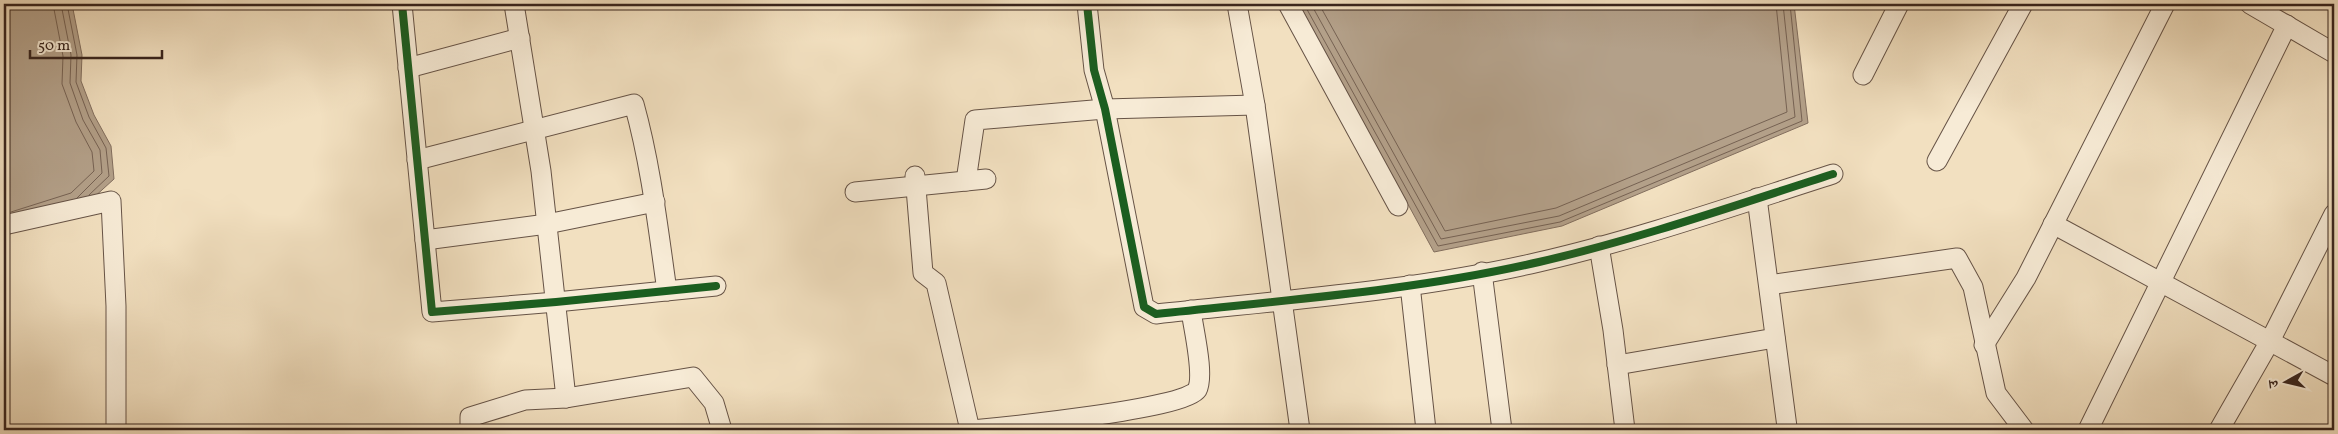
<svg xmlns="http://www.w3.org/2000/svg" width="2338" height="434" viewBox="0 0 2338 434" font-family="Vollkorn,'Noto Serif Devanagari',serif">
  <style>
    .water { fill: #b3a089; stroke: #826e5e }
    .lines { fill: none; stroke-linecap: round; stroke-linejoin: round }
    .shore { stroke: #766253; stroke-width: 1 }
    .street-casing { stroke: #665346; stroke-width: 21 }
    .street { stroke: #f7ebd6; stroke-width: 19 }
    .cycleway-casing { stroke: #f7ebd6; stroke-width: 11 }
    .cycleway { stroke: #1b5e20; stroke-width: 8 }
  </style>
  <rect width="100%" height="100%" fill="#f2e0c0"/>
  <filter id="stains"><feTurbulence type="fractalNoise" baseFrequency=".004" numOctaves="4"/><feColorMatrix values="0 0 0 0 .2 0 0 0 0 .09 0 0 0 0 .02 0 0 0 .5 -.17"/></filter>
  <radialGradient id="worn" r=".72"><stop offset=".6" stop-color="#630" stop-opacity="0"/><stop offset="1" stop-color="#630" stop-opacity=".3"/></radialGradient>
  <g class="water">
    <path d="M 4,4 L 72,4 L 82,55 L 81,81 L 94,115 L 111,146 L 114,179 L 81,209 L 4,235 Z"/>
    <path d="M 1299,4 L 1794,4 L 1808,123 L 1562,226 L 1434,252 Z"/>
  </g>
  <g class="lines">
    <g class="shore">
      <path d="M 61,4 L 71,55 L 70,83 L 83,120 L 100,150 L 102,173 L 77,198"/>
      <path d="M 67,4 L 77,55 L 76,82 L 89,117 L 106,148 L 109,176 L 89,195"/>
      <path d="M 1304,4 L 1438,246 L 1560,222 L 1802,121 L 1790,4"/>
      <path d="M 1311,4 L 1441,239 L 1559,216 L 1795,117 L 1783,4"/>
      <path d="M 1319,4 L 1445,231 L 1556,208 L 1787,112 L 1776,4"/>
      <path d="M 11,212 L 71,193 L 94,171 L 92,152 L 76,122 L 62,84 L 63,56 L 53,4"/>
    </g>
    <g class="street-casing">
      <g id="street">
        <path d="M 402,4 L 432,312 L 556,302 L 716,286"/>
        <path d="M 514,4 L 541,171 L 566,398"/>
        <path d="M 1087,4 L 1094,70 L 1105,109 L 1144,307 L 1156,314 C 1284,300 1414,291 1539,262 C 1639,239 1736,205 1833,174"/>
        <path d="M 1237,4 L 1255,105 L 1300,430"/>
        <path d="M 1288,4 L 1398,206"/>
        <path d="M 2250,4 L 2334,53"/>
        <path d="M 408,68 L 520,38"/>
        <path d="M 1863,75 L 1899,4"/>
        <path d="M 417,160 L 634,104 C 651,165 658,228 667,291"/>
        <path d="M 1937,161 L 2023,4"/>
        <path d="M 915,176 L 923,273 L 936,283 L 970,430"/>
        <path d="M 966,181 L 975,120 L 1105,109 L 1255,105"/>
        <path d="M 855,192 L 986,179"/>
        <path d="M 1757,198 L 1787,427"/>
        <path d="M 2053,224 L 2334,376"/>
        <path d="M 4,225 L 111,201 L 116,306 L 116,430"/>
        <path d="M 425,240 L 547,224 L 655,202"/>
        <path d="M 1599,246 L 1613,330 L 1625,430"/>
        <path d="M 1482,272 L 1502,430"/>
        <path d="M 1410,285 L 1426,430"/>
        <path d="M 1769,285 L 1957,258 L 1973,287 L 1996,393 L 2024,430"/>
        <path d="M 1984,345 L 2026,278 L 2165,4"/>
        <path d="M 1617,365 L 1775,338"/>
        <path d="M 473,430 L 470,426 L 470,417 L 525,400 L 566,398 L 693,377 L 714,403 L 722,430"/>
        <path d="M 972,430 C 1004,427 1185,409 1197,390 C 1205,375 1193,328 1191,310"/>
        <path d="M 2088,430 L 2287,25"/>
        <path d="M 2219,430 L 2270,341 L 2334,214"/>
      </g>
    </g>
    <use href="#street" class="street"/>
    <g class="cycleway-casing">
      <g id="cycleway">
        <path d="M 402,4 L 432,312 L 556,302 L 716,286"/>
        <path d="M 1087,4 L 1094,70 L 1105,109 L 1144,307 L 1156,314 C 1284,300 1414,291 1539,262 C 1639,239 1736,205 1833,174"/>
      </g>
    </g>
    <use href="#cycleway" class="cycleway"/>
  </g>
  <rect width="2338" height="434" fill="none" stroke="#f2e0c0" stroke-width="20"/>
  <rect x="5" y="5" width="2328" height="424" fill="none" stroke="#38241d" stroke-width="2.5"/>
  <rect x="10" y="10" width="2318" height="414" fill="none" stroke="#38241d"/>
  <g transform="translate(2286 382) rotate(262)" stroke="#f7ebd6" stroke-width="4" paint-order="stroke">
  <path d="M0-4L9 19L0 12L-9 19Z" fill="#38241d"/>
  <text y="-8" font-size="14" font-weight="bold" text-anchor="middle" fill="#38241d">उ</text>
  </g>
  <path d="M30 50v8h132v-8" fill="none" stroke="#38241d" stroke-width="2.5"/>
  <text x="38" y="50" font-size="15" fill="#38241d" stroke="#f7ebd6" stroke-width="4" paint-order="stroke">50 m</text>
  <rect width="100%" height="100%" filter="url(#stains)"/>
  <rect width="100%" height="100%" fill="url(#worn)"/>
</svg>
